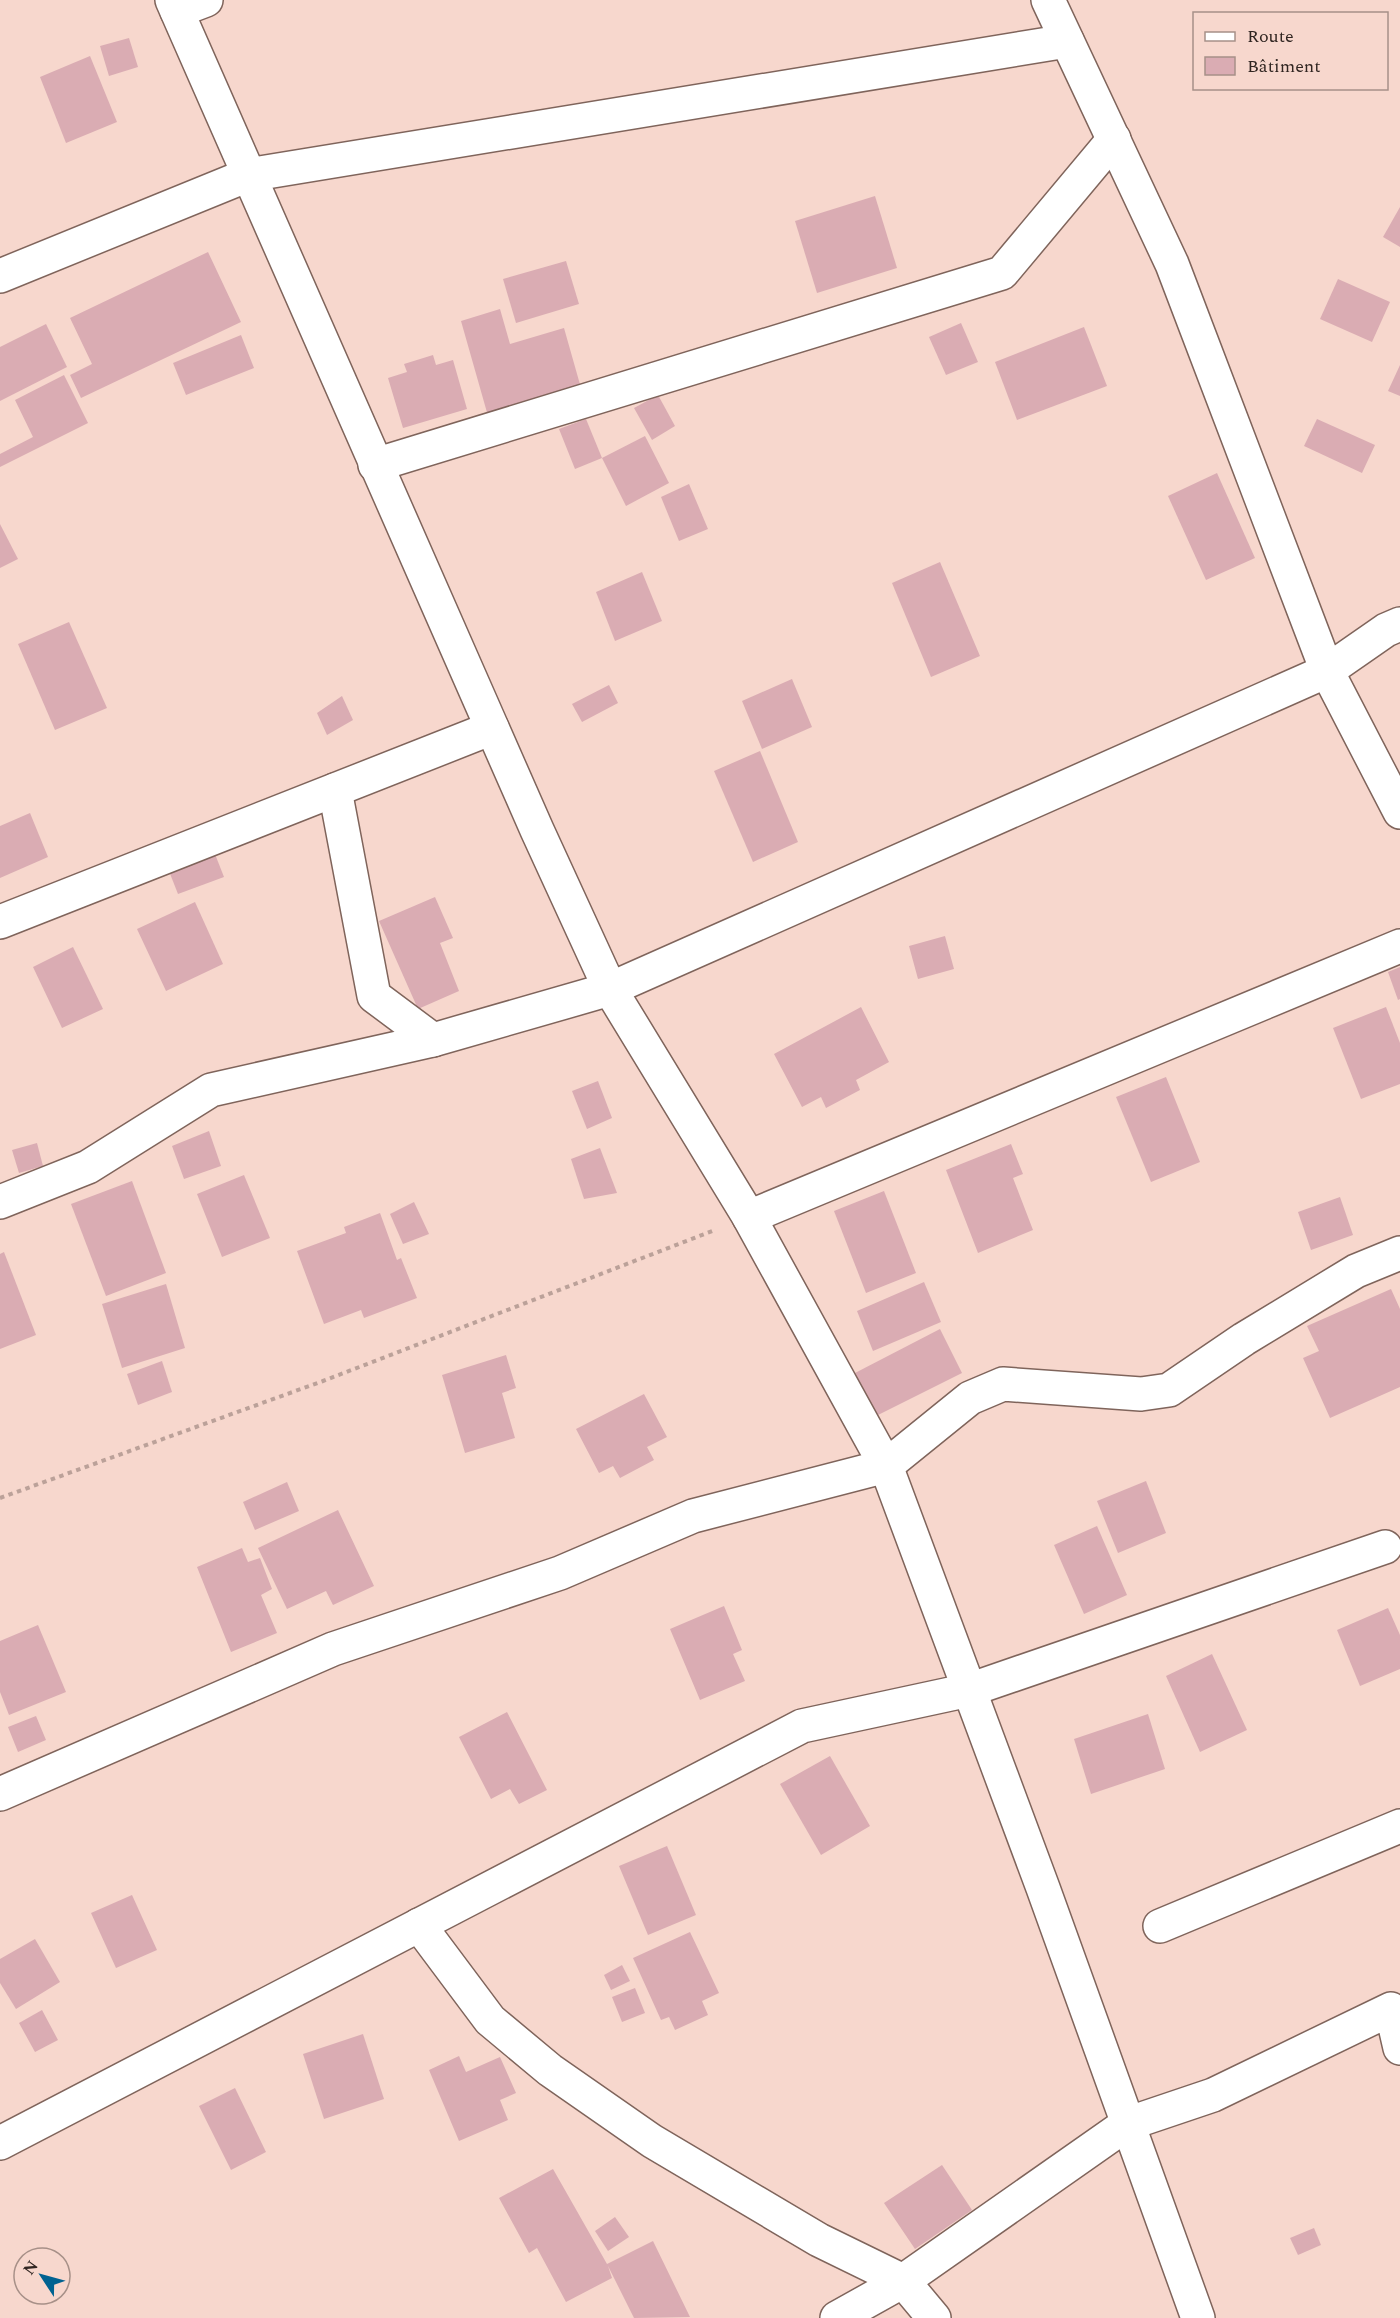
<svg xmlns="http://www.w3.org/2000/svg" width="1400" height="2318" viewBox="0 0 1400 2318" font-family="Spectral,serif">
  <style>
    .building { fill: #daacb3 }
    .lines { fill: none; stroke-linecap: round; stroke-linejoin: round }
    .street-casing { stroke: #7f645b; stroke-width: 36 }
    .path { stroke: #bba199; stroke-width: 4; stroke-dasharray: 4.5 4.5; stroke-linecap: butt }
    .street { stroke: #fff; stroke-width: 33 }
  </style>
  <rect width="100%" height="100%" fill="#f7d7cd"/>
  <g class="building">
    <path d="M 129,38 L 138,67 L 109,76 L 100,46 Z"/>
    <path d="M 90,56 L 117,122 L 66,143 L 40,77 Z"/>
    <path d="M 875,196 L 897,268 L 817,293 L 795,221 Z"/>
    <path d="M 1400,207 L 1400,247 L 1383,237 Z"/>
    <path d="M 208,252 L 241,322 L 81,398 L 70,375 L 92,364 L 70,318 Z"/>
    <path d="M 566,261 L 579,304 L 516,323 L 503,279 Z"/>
    <path d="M 1338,279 L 1390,302 L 1372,342 L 1320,319 Z"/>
    <path d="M 500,309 L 510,344 L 564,328 L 581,388 L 488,416 L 461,321 Z"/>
    <path d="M 961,323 L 978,362 L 946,375 L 929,337 Z"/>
    <path d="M 46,324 L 67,367 L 0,401 L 0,347 Z"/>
    <path d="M 1084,327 L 1107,386 L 1017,420 L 995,362 Z"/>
    <path d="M 241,335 L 254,368 L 186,395 L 173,363 Z"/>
    <path d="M 433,355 L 436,365 L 453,360 L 467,409 L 403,428 L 388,378 L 407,372 L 404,364 Z"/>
    <path d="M 1400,365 L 1400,396 L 1388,391 Z"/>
    <path d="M 64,375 L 88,423 L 0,467 L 0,454 L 33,437 L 15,400 Z"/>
    <path d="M 658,395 L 675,426 L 652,440 L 634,408 Z"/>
    <path d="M 586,419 L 602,458 L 575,469 L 559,429 Z"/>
    <path d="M 1317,419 L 1375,445 L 1362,473 L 1304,446 Z"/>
    <path d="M 645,436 L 669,483 L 626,506 L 602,458 Z"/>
    <path d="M 1217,473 L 1255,558 L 1206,580 L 1168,496 Z"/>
    <path d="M 689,484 L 708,529 L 679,541 L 661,497 Z"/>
    <path d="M 0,524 L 18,559 L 0,568 Z"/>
    <path d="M 940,562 L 980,656 L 931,677 L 892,583 Z"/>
    <path d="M 642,572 L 662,621 L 615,641 L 596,592 Z"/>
    <path d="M 69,622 L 107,708 L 55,730 L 18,644 Z"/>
    <path d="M 792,679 L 812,727 L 762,749 L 742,701 Z"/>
    <path d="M 609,685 L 618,703 L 582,722 L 572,704 Z"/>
    <path d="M 342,696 L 353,720 L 327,735 L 317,713 Z"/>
    <path d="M 760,751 L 798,842 L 753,862 L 714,771 Z"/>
    <path d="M 30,813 L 48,857 L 0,878 L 0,826 Z"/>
    <path d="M 213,849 L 224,877 L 178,894 L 167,866 Z"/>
    <path d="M 435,897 L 453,938 L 440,943 L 459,991 L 418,1009 L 379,921 Z"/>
    <path d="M 195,902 L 223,964 L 166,991 L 137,929 Z"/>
    <path d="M 945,936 L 954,969 L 918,979 L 909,946 Z"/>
    <path d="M 73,947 L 103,1009 L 62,1028 L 33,967 Z"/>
    <path d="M 1400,967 L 1400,999 L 1398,1000 L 1388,972 Z"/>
    <path d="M 861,1007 L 889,1062 L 856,1080 L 860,1090 L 826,1108 L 821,1097 L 802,1107 L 774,1054 Z"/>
    <path d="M 1386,1007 L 1400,1043 L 1400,1084 L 1361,1099 L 1333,1028 Z"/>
    <path d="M 1166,1077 L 1200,1162 L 1151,1182 L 1116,1097 Z"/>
    <path d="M 598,1081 L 612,1118 L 587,1129 L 572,1091 Z"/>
    <path d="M 209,1131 L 221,1166 L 184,1179 L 172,1146 Z"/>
    <path d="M 37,1143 L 43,1166 L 19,1173 L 12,1150 Z"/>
    <path d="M 1011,1144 L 1023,1174 L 1013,1178 L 1033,1230 L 978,1253 L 946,1170 Z"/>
    <path d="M 600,1148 L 617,1193 L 584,1199 L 571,1159 Z"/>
    <path d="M 244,1175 L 270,1238 L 222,1257 L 197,1194 Z"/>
    <path d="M 132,1181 L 166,1273 L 106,1296 L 71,1204 Z"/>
    <path d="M 884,1191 L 916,1273 L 866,1293 L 834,1211 Z"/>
    <path d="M 1340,1197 L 1353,1235 L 1311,1250 L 1298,1212 Z"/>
    <path d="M 414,1202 L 429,1234 L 403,1244 L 390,1214 Z"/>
    <path d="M 380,1213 L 397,1260 L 401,1258 L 417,1298 L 364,1318 L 361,1310 L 324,1324 L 297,1251 L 346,1233 L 344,1227 Z"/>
    <path d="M 4,1252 L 36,1335 L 0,1349 L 0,1254 Z"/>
    <path d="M 924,1282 L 941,1322 L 873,1351 L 857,1311 Z"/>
    <path d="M 166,1284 L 185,1348 L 122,1368 L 102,1304 Z"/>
    <path d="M 1391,1289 L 1400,1309 L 1400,1387 L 1330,1418 L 1303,1358 L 1319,1351 L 1307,1326 Z"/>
    <path d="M 940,1329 L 962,1373 L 876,1416 L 855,1373 Z"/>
    <path d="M 506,1355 L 516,1388 L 502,1393 L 515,1438 L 465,1453 L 442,1375 Z"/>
    <path d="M 162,1361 L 172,1392 L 138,1405 L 127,1374 Z"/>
    <path d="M 644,1394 L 667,1437 L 647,1447 L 654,1460 L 620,1478 L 613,1466 L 599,1473 L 576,1429 Z"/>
    <path d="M 1146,1481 L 1166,1533 L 1118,1553 L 1097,1501 Z"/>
    <path d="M 287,1482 L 299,1511 L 255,1530 L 243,1502 Z"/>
    <path d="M 338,1510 L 374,1586 L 333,1605 L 326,1591 L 287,1609 L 258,1548 Z"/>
    <path d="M 1097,1526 L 1127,1595 L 1084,1614 L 1054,1545 Z"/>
    <path d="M 242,1548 L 248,1562 L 260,1558 L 272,1589 L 261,1595 L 277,1633 L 231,1652 L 197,1567 Z"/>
    <path d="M 724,1606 L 742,1650 L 733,1654 L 745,1681 L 700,1700 L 670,1629 Z"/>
    <path d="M 1388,1608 L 1400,1635 L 1400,1669 L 1360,1686 L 1337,1630 Z"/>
    <path d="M 38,1625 L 66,1692 L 9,1715 L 0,1692 L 0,1641 Z"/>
    <path d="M 1212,1654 L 1247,1730 L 1200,1752 L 1166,1676 Z"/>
    <path d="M 507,1712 L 547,1790 L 519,1804 L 510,1789 L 491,1799 L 459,1737 Z"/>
    <path d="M 1148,1714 L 1165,1769 L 1091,1794 L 1074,1739 Z"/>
    <path d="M 36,1716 L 46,1740 L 18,1752 L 8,1727 Z"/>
    <path d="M 830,1756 L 870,1826 L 821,1855 L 780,1784 Z"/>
    <path d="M 667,1846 L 696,1915 L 648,1935 L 619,1866 Z"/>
    <path d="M 132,1895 L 157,1950 L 116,1968 L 91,1913 Z"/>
    <path d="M 690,1932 L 719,1993 L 702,2001 L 708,2015 L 675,2030 L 669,2017 L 661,2020 L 633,1958 Z"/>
    <path d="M 35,1939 L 60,1982 L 16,2009 L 0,1983 L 0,1959 Z"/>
    <path d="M 622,1965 L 630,1981 L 611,1990 L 604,1975 Z"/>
    <path d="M 635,1988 L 645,2013 L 622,2022 L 612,1997 Z"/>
    <path d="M 42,2010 L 58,2040 L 35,2052 L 19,2023 Z"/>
    <path d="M 363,2034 L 384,2099 L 324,2119 L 303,2054 Z"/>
    <path d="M 459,2056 L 466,2072 L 500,2057 L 516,2093 L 500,2100 L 508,2120 L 459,2141 L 429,2070 Z"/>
    <path d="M 235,2088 L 266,2152 L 231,2170 L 199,2106 Z"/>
    <path d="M 942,2165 L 972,2210 L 915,2249 L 884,2203 Z"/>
    <path d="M 553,2169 L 607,2264 L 653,2241 L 690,2317 L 634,2318 L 608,2266 L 612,2278 L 566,2302 L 537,2248 L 529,2253 L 499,2198 Z"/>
    <path d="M 615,2217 L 629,2237 L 608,2251 L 595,2231 Z"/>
    <path d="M 1314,2228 L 1321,2245 L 1298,2255 L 1290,2238 Z"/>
  </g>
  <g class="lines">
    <g class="street-casing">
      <g id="street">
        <path d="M 172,0 L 537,830 L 610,989 L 749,1217 L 886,1466 L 1043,1888 L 1198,2318"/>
        <path d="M 1048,0 L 1172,264 L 1327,671 L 1400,812"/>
        <path d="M 177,11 L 206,0"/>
        <path d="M 0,276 L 248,175 L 1067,41"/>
        <path d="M 375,465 L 1002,273 L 1114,139"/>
        <path d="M 335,790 L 374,996 L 433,1040 L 610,989 L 1327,671 L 1386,630 L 1400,624"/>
        <path d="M 0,922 L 492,728"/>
        <path d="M 0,1202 L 88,1167 L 211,1090 L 433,1040"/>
        <path d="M 749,1217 L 1400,946"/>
        <path d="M 0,1794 L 333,1649 L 560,1573 L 693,1516 L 886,1466 L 970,1398 L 1003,1384 L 1141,1394 L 1169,1390 L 1244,1339 L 1356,1271 L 1400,1253"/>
        <path d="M 419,1925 L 490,2020 L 550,2070 L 652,2141 L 819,2240 L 903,2281 L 934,2318"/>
        <path d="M 1160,1926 L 1400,1826"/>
        <path d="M 0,2143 L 802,1726 L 969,1690 L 1385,1547"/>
        <path d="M 837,2318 L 903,2281 L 1127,2124 L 1213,2095 L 1391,2009 L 1400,2048"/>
      </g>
    </g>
    <path class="path" d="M 0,1498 L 323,1381 L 715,1230"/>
    <use href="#street" class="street"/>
  </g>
  <rect x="1193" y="12" width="195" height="78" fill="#f7d7cd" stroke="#a79088" stroke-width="1.5"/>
  <rect x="1205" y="32" width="30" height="9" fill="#ffffff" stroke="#a79088" stroke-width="1.5"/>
  <text x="1247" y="42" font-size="18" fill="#302521">Route</text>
  <rect x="1205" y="57" width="30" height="18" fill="#daacb3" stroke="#a79088" stroke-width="1.5"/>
  <text x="1247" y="72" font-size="18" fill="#302521">Bâtiment</text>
  <g transform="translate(42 2276) rotate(306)"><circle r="28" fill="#f7d7cd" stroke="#a79088" stroke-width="1.5"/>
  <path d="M0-4.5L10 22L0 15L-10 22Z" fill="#006291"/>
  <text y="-9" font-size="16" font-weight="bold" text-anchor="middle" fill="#302521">N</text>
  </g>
</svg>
